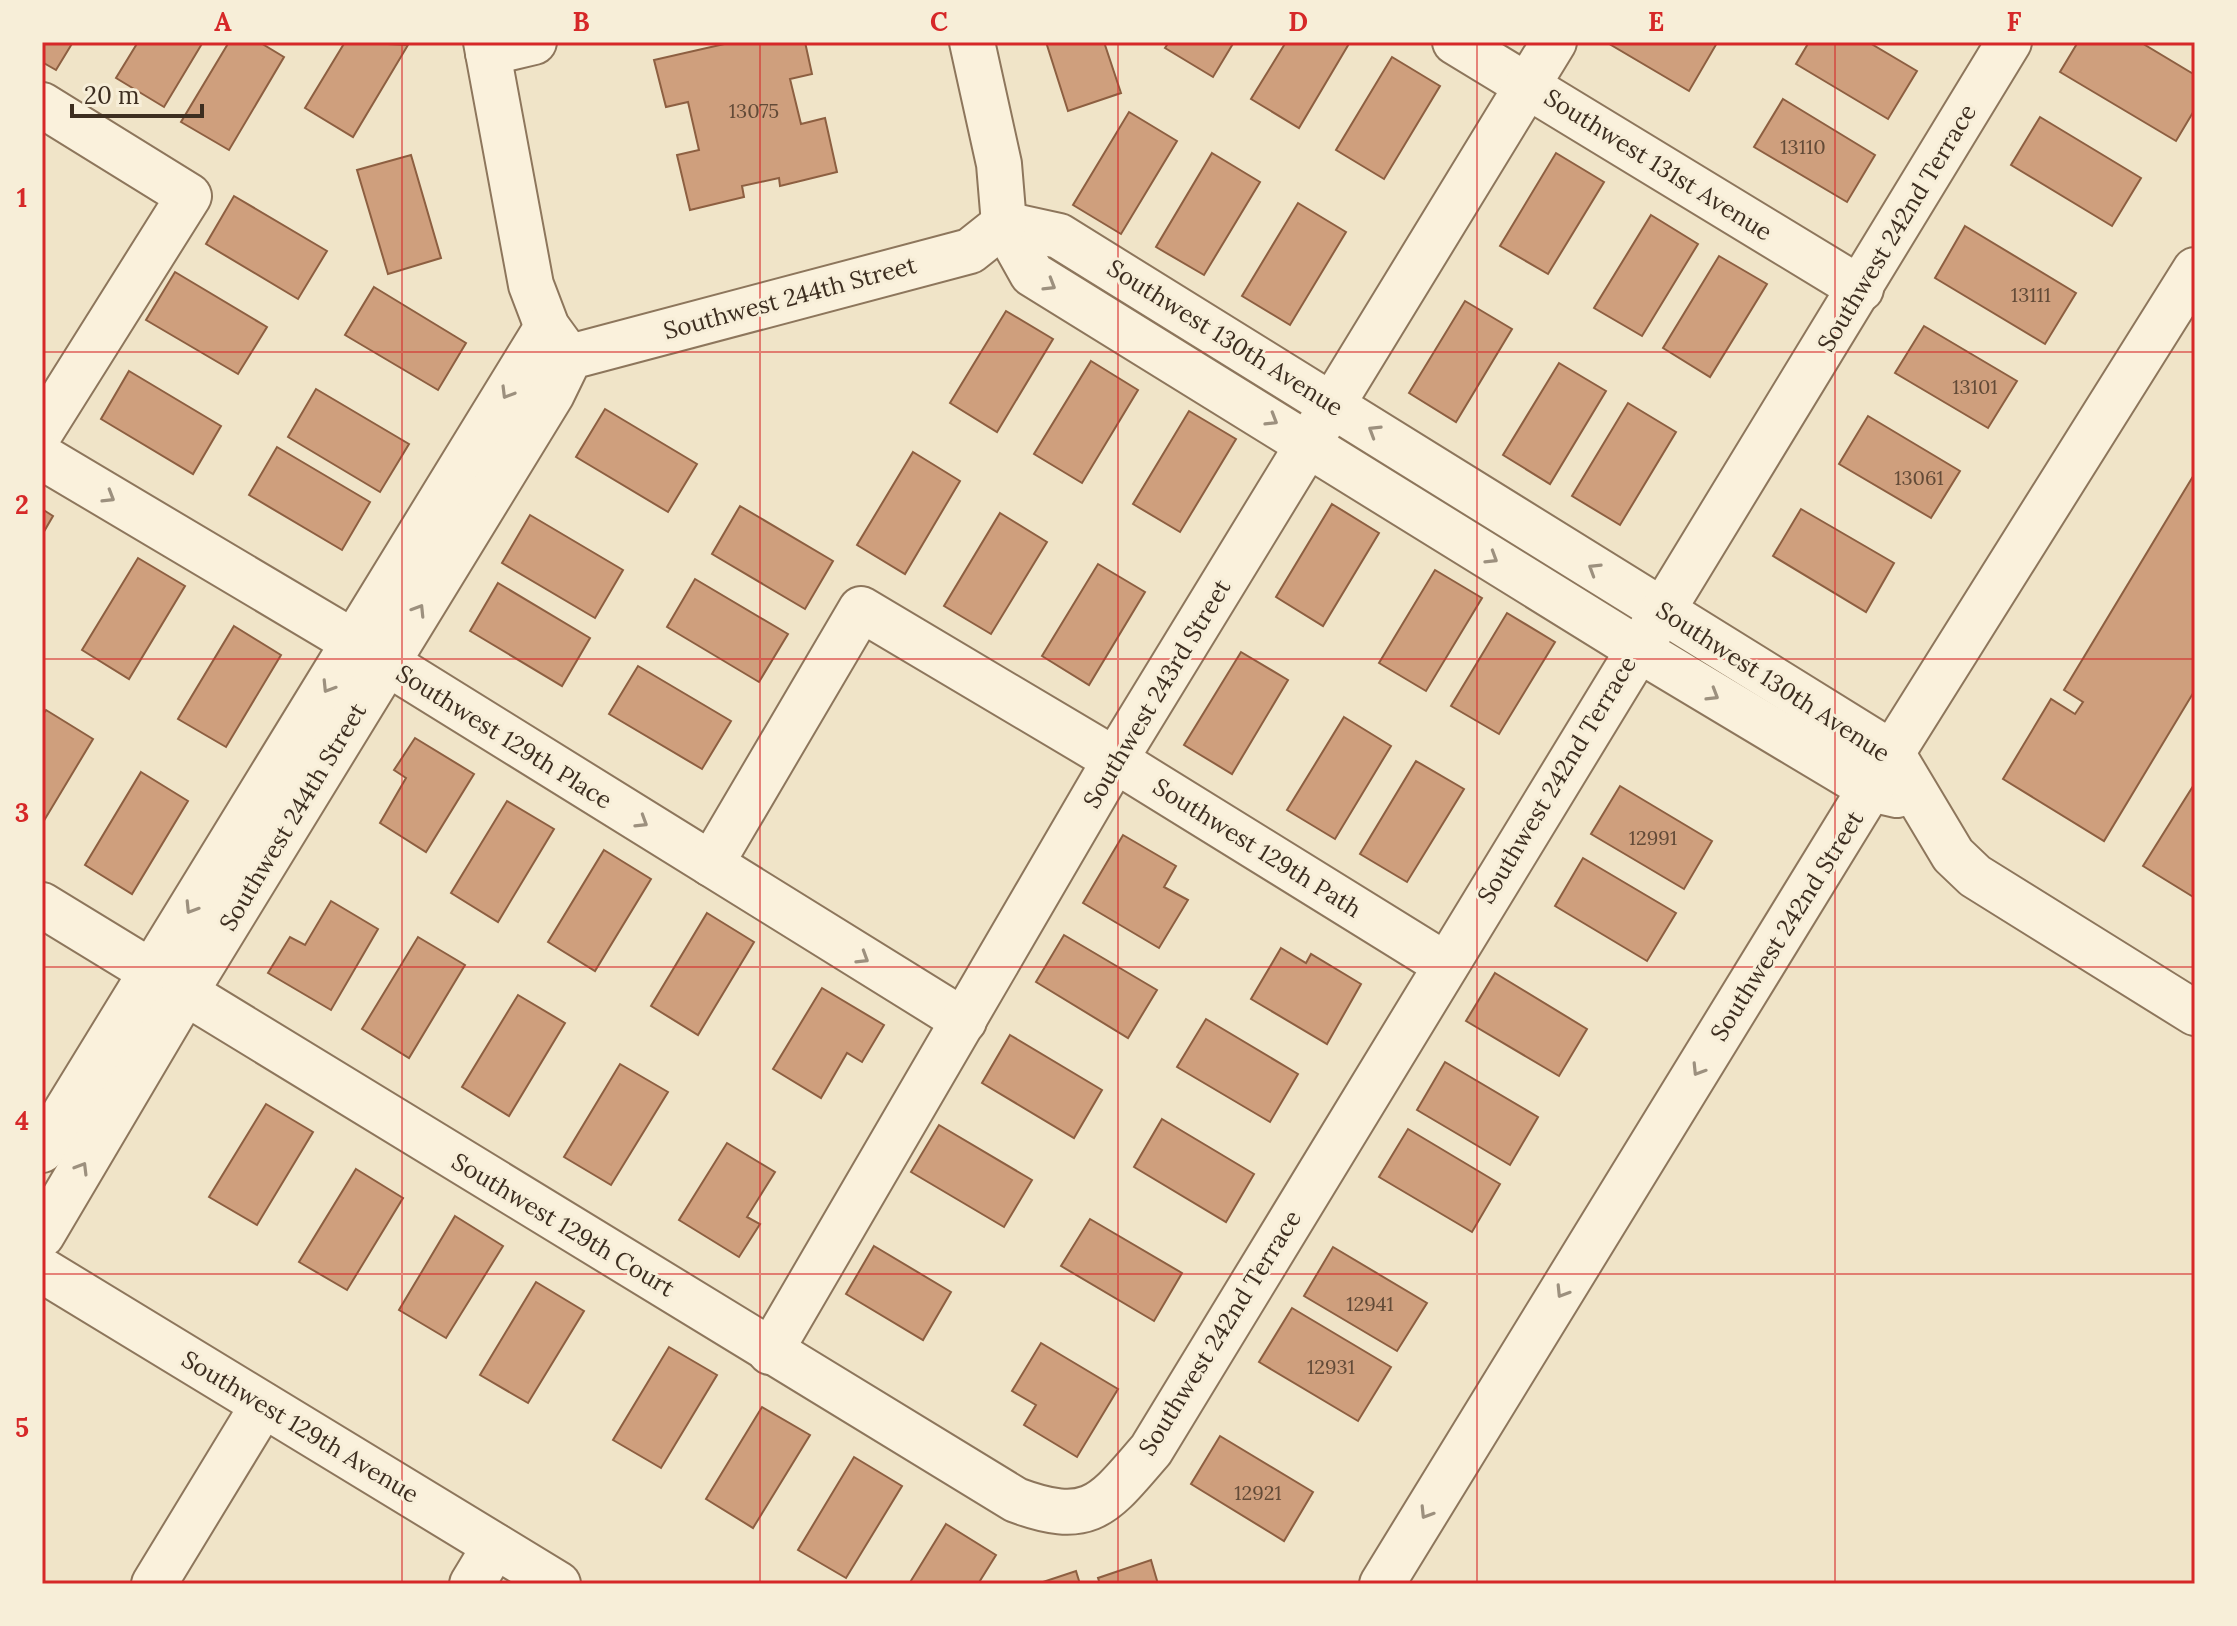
<svg xmlns="http://www.w3.org/2000/svg" width="2237" height="1626" viewBox="0 0 2237 1626" font-family="Lora,serif">
  <style>
    .building { fill: #cf9f7d; stroke: #8d5f41; stroke-width: 2 }
    .lines { fill: none; stroke-linecap: round; stroke-linejoin: round }
    .minor-casing { stroke: #8d765c; stroke-width: 48 }
    .minor { stroke: #faf1dc; stroke-width: 44 }
    .oneway { stroke: #9c907e }
    .grid { fill: none; stroke: #d62828; stroke-width: 2; stroke-opacity: 0.55 }
    .labels { text-anchor: middle; stroke-width: 6; stroke-linejoin: round; paint-order: stroke }
    .number-label { font-size: 20px; fill: #624a37 }
    .street-label { font-size: 24px; fill: #3d2e20; stroke: #f7eed8 }
    .neatline { fill: none; stroke: #d62828; stroke-width: 3 }
    .grid-label { font-size: 26px; text-anchor: middle; font-weight: bold; fill: #d62828 }
  </style>
  <rect width="100%" height="100%" fill="#f0e4c8"/>
  <g class="building">
    <path d="M 42,42 L 73,42 L 56,70 L 42,62 Z"/>
    <path d="M 138,42 L 203,42 L 164,107 L 116,78 Z"/>
    <path d="M 229,42 L 259,42 L 284,57 L 229,150 L 181,122 Z"/>
    <path d="M 345,42 L 408,45 L 353,137 L 305,108 Z"/>
    <path d="M 733,42 L 805,42 L 812,74 L 790,79 L 801,124 L 825,118 L 837,172 L 780,186 L 779,178 L 742,186 L 744,197 L 690,210 L 677,155 L 699,150 L 688,102 L 666,107 L 654,60 Z"/>
    <path d="M 1046,42 L 1104,42 L 1121,93 L 1068,111 Z"/>
    <path d="M 1169,42 L 1234,42 L 1213,77 L 1165,48 Z"/>
    <path d="M 1286,42 L 1350,42 L 1299,128 L 1251,99 Z"/>
    <path d="M 1606,42 L 1715,42 L 1717,43 L 1689,91 Z"/>
    <path d="M 1809,42 L 1868,42 L 1917,71 L 1888,119 L 1796,64 Z"/>
    <path d="M 2078,42 L 2140,42 L 2195,75 L 2195,109 L 2176,141 L 2060,72 Z"/>
    <path d="M 1392,57 L 1440,86 L 1384,179 L 1336,150 Z"/>
    <path d="M 1783,99 L 1875,155 L 1847,202 L 1754,147 Z"/>
    <path d="M 1129,112 L 1177,141 L 1121,234 L 1073,205 Z"/>
    <path d="M 2040,117 L 2141,178 L 2112,226 L 2011,165 Z"/>
    <path d="M 1212,153 L 1260,182 L 1204,275 L 1156,247 Z"/>
    <path d="M 1556,153 L 1604,182 L 1548,274 L 1500,246 Z"/>
    <path d="M 411,155 L 441,258 L 388,274 L 357,170 Z"/>
    <path d="M 234,196 L 327,251 L 298,299 L 206,244 Z"/>
    <path d="M 1298,203 L 1346,232 L 1290,325 L 1242,296 Z"/>
    <path d="M 1651,215 L 1698,244 L 1642,336 L 1594,308 Z"/>
    <path d="M 1965,226 L 2076,293 L 2045,344 L 1935,278 Z"/>
    <path d="M 1719,256 L 1767,284 L 1710,377 L 1663,348 Z"/>
    <path d="M 175,272 L 267,327 L 238,374 L 146,320 Z"/>
    <path d="M 374,287 L 466,343 L 438,390 L 345,335 Z"/>
    <path d="M 1465,301 L 1512,329 L 1456,422 L 1409,393 Z"/>
    <path d="M 1006,311 L 1053,339 L 997,432 L 950,403 Z"/>
    <path d="M 1924,326 L 2017,381 L 1988,428 L 1895,373 Z"/>
    <path d="M 1091,361 L 1138,390 L 1082,483 L 1034,454 Z"/>
    <path d="M 1559,363 L 1606,391 L 1550,484 L 1503,455 Z"/>
    <path d="M 129,371 L 221,426 L 193,474 L 101,419 Z"/>
    <path d="M 316,389 L 409,444 L 380,492 L 288,437 Z"/>
    <path d="M 1628,403 L 1676,432 L 1620,525 L 1572,496 Z"/>
    <path d="M 605,409 L 697,464 L 668,512 L 576,457 Z"/>
    <path d="M 1189,411 L 1236,439 L 1180,532 L 1133,504 Z"/>
    <path d="M 1868,416 L 1960,471 L 1931,518 L 1839,464 Z"/>
    <path d="M 277,447 L 370,502 L 342,550 L 249,495 Z"/>
    <path d="M 913,452 L 960,481 L 905,574 L 857,545 Z"/>
    <path d="M 2195,473 L 2195,690 L 2104,841 L 2003,779 L 2051,699 L 2075,714 L 2083,702 L 2064,690 Z"/>
    <path d="M 1332,504 L 1379,533 L 1323,626 L 1276,597 Z"/>
    <path d="M 740,506 L 833,561 L 805,609 L 712,554 Z"/>
    <path d="M 42,509 L 53,516 L 42,535 Z"/>
    <path d="M 1801,509 L 1894,563 L 1866,612 L 1773,556 Z"/>
    <path d="M 1000,513 L 1047,542 L 991,634 L 944,606 Z"/>
    <path d="M 530,515 L 623,570 L 595,618 L 502,563 Z"/>
    <path d="M 138,558 L 185,586 L 129,679 L 82,650 Z"/>
    <path d="M 1098,564 L 1145,592 L 1089,685 L 1042,656 Z"/>
    <path d="M 1435,570 L 1482,598 L 1426,691 L 1379,663 Z"/>
    <path d="M 695,579 L 788,634 L 759,682 L 667,627 Z"/>
    <path d="M 498,583 L 590,638 L 562,686 L 470,631 Z"/>
    <path d="M 1507,613 L 1555,642 L 1499,734 L 1451,706 Z"/>
    <path d="M 234,626 L 281,655 L 226,747 L 178,719 Z"/>
    <path d="M 1241,652 L 1288,680 L 1232,774 L 1184,745 Z"/>
    <path d="M 638,666 L 731,721 L 702,769 L 609,714 Z"/>
    <path d="M 46,710 L 93,739 L 42,824 L 42,716 Z"/>
    <path d="M 1344,717 L 1391,746 L 1335,839 L 1287,810 Z"/>
    <path d="M 415,738 L 474,774 L 426,852 L 380,823 L 406,778 L 394,770 Z"/>
    <path d="M 1416,761 L 1464,789 L 1407,882 L 1360,854 Z"/>
    <path d="M 141,772 L 188,801 L 132,894 L 85,865 Z"/>
    <path d="M 2195,783 L 2195,898 L 2143,866 Z"/>
    <path d="M 1620,786 L 1712,841 L 1684,889 L 1591,834 Z"/>
    <path d="M 507,801 L 554,829 L 498,922 L 451,893 Z"/>
    <path d="M 1123,835 L 1176,866 L 1164,887 L 1188,900 L 1159,948 L 1083,903 Z"/>
    <path d="M 604,850 L 651,879 L 595,971 L 548,942 Z"/>
    <path d="M 1583,858 L 1676,913 L 1647,961 L 1555,906 Z"/>
    <path d="M 331,901 L 378,929 L 331,1010 L 268,973 L 290,937 L 305,945 Z"/>
    <path d="M 707,913 L 754,942 L 698,1035 L 651,1006 Z"/>
    <path d="M 1064,935 L 1157,990 L 1128,1038 L 1036,982 Z"/>
    <path d="M 418,937 L 465,965 L 409,1058 L 362,1029 Z"/>
    <path d="M 1281,948 L 1306,963 L 1311,954 L 1361,984 L 1327,1044 L 1251,999 Z"/>
    <path d="M 1495,973 L 1587,1029 L 1559,1076 L 1466,1021 Z"/>
    <path d="M 822,988 L 884,1025 L 862,1062 L 847,1053 L 821,1098 L 773,1069 Z"/>
    <path d="M 518,995 L 565,1023 L 509,1116 L 462,1087 Z"/>
    <path d="M 1206,1019 L 1298,1074 L 1270,1122 L 1177,1067 Z"/>
    <path d="M 1010,1035 L 1102,1090 L 1074,1138 L 982,1083 Z"/>
    <path d="M 1445,1062 L 1538,1117 L 1510,1165 L 1417,1110 Z"/>
    <path d="M 620,1064 L 668,1092 L 611,1185 L 564,1157 Z"/>
    <path d="M 266,1104 L 313,1132 L 257,1225 L 209,1197 Z"/>
    <path d="M 1162,1119 L 1254,1174 L 1226,1222 L 1134,1167 Z"/>
    <path d="M 939,1125 L 1032,1180 L 1004,1227 L 911,1172 Z"/>
    <path d="M 1408,1129 L 1500,1184 L 1472,1232 L 1379,1177 Z"/>
    <path d="M 727,1143 L 775,1172 L 747,1217 L 760,1224 L 739,1257 L 679,1220 Z"/>
    <path d="M 356,1169 L 403,1198 L 347,1290 L 299,1262 Z"/>
    <path d="M 455,1216 L 503,1246 L 446,1338 L 399,1310 Z"/>
    <path d="M 1090,1219 L 1182,1273 L 1154,1321 L 1061,1266 Z"/>
    <path d="M 874,1246 L 951,1292 L 923,1340 L 846,1294 Z"/>
    <path d="M 1333,1247 L 1427,1303 L 1397,1351 L 1304,1296 Z"/>
    <path d="M 536,1282 L 584,1311 L 528,1403 L 480,1375 Z"/>
    <path d="M 1292,1308 L 1391,1367 L 1358,1421 L 1259,1362 Z"/>
    <path d="M 1041,1343 L 1118,1389 L 1077,1457 L 1024,1425 L 1036,1405 L 1012,1391 Z"/>
    <path d="M 669,1347 L 717,1375 L 661,1468 L 613,1440 Z"/>
    <path d="M 762,1407 L 810,1435 L 753,1528 L 706,1499 Z"/>
    <path d="M 1220,1436 L 1313,1492 L 1284,1541 L 1191,1484 Z"/>
    <path d="M 854,1457 L 902,1486 L 846,1578 L 798,1550 Z"/>
    <path d="M 946,1524 L 996,1555 L 978,1584 L 909,1584 Z"/>
    <path d="M 1151,1560 L 1158,1584 L 1100,1584 L 1098,1578 Z"/>
    <path d="M 1076,1571 L 1080,1584 L 1037,1584 Z"/>
  </g>
  <g class="lines">
    <g class="minor-casing">
      <g id="minor">
        <path d="M 486,42 L 531,285 L 547,327 L 563,349"/>
        <path d="M 972,42 L 999,164 L 1004,224 L 1032,274 L 1636,648 L 1871,789 L 1897,795"/>
        <path d="M 1455,42 L 1861,289"/>
        <path d="M 488,53 L 534,42"/>
        <path d="M 42,105 L 189,196 L 42,430"/>
        <path d="M 1004,224 L 1059,236 L 1892,753 L 1953,855 L 1975,876 L 2195,1013"/>
        <path d="M 42,457 L 355,643 L 964,1021"/>
        <path d="M 711,864 L 861,609 L 1115,760 L 1446,965"/>
        <path d="M 42,905 L 1016,1500 C 1091,1528 1104,1504 1151,1450 L 2009,42"/>
        <path d="M 42,1150 L 547,327"/>
        <path d="M 42,1235 L 185,993 L 552,394 L 570,357 L 970,251 L 1004,224"/>
        <path d="M 42,1270 L 558,1584"/>
        <path d="M 770,1352 L 1115,760 L 1554,42"/>
        <path d="M 154,1584 L 263,1405"/>
        <path d="M 472,1584 L 495,1546"/>
        <path d="M 1382,1584 L 1892,753 L 2195,270"/>
      </g>
    </g>
    <use href="#minor" class="minor"/>
  </g>
  <defs><path id="oneway-chevron" d="M-2-3.5L2.5 0L-2 3.5" fill="none" stroke-width="1.6" stroke-linecap="round" stroke-linejoin="round" transform="scale(2)"/></defs>
  <g class="oneway">
    <use href="#oneway-chevron" transform="translate(1050 285) rotate(31)"/>
    <use href="#oneway-chevron" transform="translate(507 393) rotate(121)"/>
    <use href="#oneway-chevron" transform="translate(1272 420) rotate(31)"/>
    <use href="#oneway-chevron" transform="translate(1374 431) rotate(-148)"/>
    <use href="#oneway-chevron" transform="translate(109 497) rotate(31)"/>
    <use href="#oneway-chevron" transform="translate(1492 558) rotate(32)"/>
    <use href="#oneway-chevron" transform="translate(1594 569) rotate(-148)"/>
    <use href="#oneway-chevron" transform="translate(419 610) rotate(-58)"/>
    <use href="#oneway-chevron" transform="translate(328 687) rotate(122)"/>
    <use href="#oneway-chevron" transform="translate(1713 695) rotate(31)"/>
    <use href="#oneway-chevron" transform="translate(642 822) rotate(32)"/>
    <use href="#oneway-chevron" transform="translate(191 908) rotate(122)"/>
    <use href="#oneway-chevron" transform="translate(863 958) rotate(32)"/>
    <use href="#oneway-chevron" transform="translate(1698 1070) rotate(122)"/>
    <use href="#oneway-chevron" transform="translate(82 1168) rotate(-59)"/>
    <use href="#oneway-chevron" transform="translate(1562 1292) rotate(122)"/>
    <use href="#oneway-chevron" transform="translate(1426 1513) rotate(122)"/>
  </g>
  <path class="grid" d="M 402,42 L 402,1584M 760,42 L 760,1584M 1118,42 L 1118,1584M 1477,42 L 1477,1584M 1835,42 L 1835,1584M 42,352 L 2195,352M 42,659 L 2195,659M 42,967 L 2195,967M 42,1274 L 2195,1274"/>
  <g class="labels">
    <g class="number-label">
      <text x="754" y="118">13075</text>
      <text x="1803" y="154">13110</text>
      <text x="2031" y="302">13111</text>
      <text x="1975" y="394">13101</text>
      <text x="1919" y="485">13061</text>
      <text x="1653" y="845">12991</text>
      <text x="1370" y="1311">12941</text>
      <text x="1331" y="1374">12931</text>
      <text x="1258" y="1500">12921</text>
    </g>
    <g class="street-label">
      <text transform="translate(1658 165) rotate(32)" y="8">Southwest 131st Avenue</text>
      <text transform="translate(1897 228) rotate(-59)" y="8">Southwest 242nd Terrace</text>
      <text transform="translate(790 298) rotate(-15)" y="8">Southwest 244th Street</text>
      <text transform="translate(1225 338) rotate(32)" y="8">Southwest 130th Avenue</text>
      <text transform="translate(1773 682) rotate(33)" y="8">Southwest 130th Avenue</text>
      <text transform="translate(1157 694) rotate(-59)" y="8">Southwest 243rd Street</text>
      <text transform="translate(504 737) rotate(32)" y="8">Southwest 129th Place</text>
      <text transform="translate(1557 780) rotate(-59)" y="8">Southwest 242nd Terrace</text>
      <text transform="translate(293 817) rotate(-59)" y="8">Southwest 244th Street</text>
      <text transform="translate(1257 848) rotate(32)" y="8">Southwest 129th Path</text>
      <text transform="translate(1787 926) rotate(-58)" y="8">Southwest 242nd Street</text>
      <text transform="translate(563 1225) rotate(31)" y="8">Southwest 129th Court</text>
      <text transform="translate(1220 1333) rotate(-58)" y="8">Southwest 242nd Terrace</text>
      <text transform="translate(300 1427) rotate(31)" y="8">Southwest 129th Avenue</text>
    </g>
  </g>
  <rect width="2237" height="1626" fill="none" stroke="#f7eed8" stroke-width="88"/>
  <path d="M72 104v12h130v-12" fill="none" stroke="#3d2e20" stroke-width="4"/>
  <text x="84" y="104" font-size="24" fill="#3d2e20" stroke="#f7eed8" stroke-width="6" paint-order="stroke">20 m</text>
  <rect x="44" y="44" width="2149" height="1538" class="neatline"/>
  <g class="grid-label">
    <text x="223" y="31">A</text>
    <text x="581" y="31">B</text>
    <text x="939" y="31">C</text>
    <text x="1298" y="31">D</text>
    <text x="1656" y="31">E</text>
    <text x="2014" y="31">F</text>
    <text x="22" y="207">1</text>
    <text x="22" y="514">2</text>
    <text x="22" y="822">3</text>
    <text x="22" y="1130">4</text>
    <text x="22" y="1437">5</text>
  </g>
</svg>
